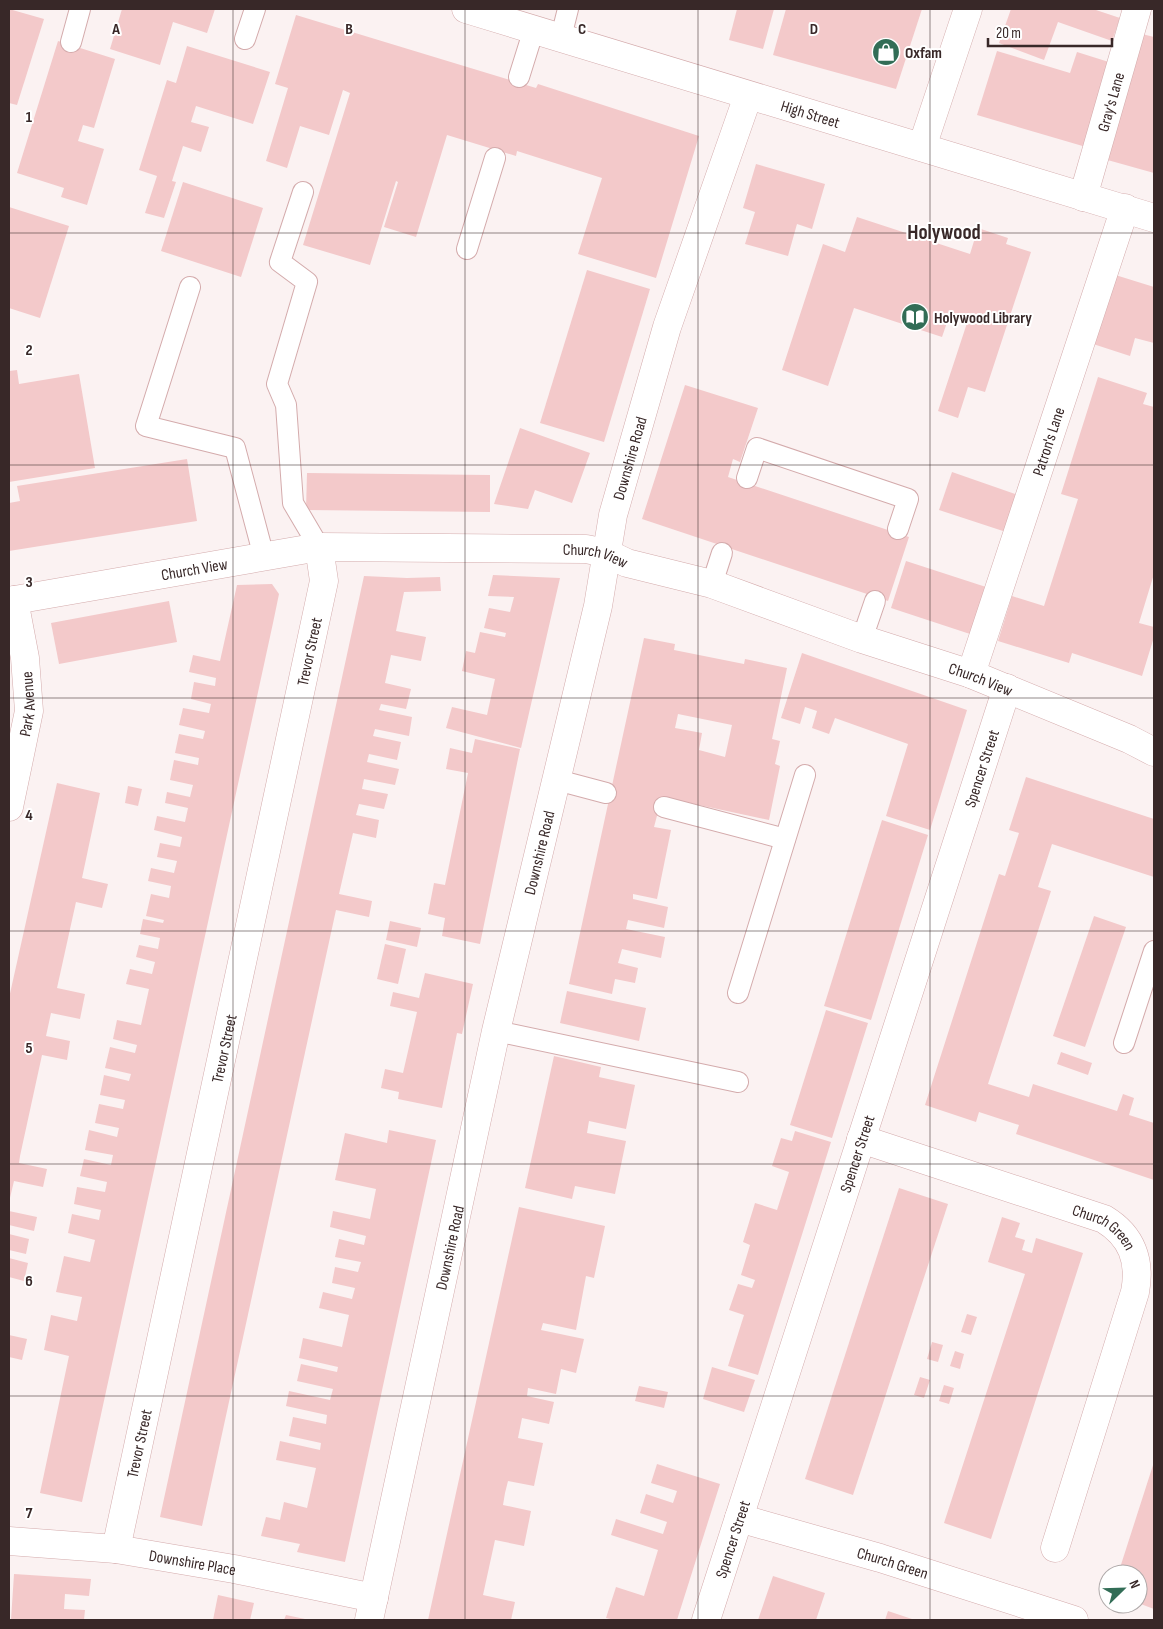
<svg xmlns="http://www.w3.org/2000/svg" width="1163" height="1629" viewBox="0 0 1163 1629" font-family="'Sofia Sans Condensed',sans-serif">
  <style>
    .building { fill: #f3c9ca; fill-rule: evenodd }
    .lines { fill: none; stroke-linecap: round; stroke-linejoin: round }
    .lane-casing { stroke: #d4abac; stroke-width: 22 }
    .street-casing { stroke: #d4abac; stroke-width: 29 }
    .secondary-casing { stroke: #d4abac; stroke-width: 29 }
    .lane { stroke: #fff; stroke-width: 20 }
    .street { stroke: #fff; stroke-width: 28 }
    .secondary { stroke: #fff; stroke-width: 28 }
    .grid { fill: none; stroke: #382828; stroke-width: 1; stroke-opacity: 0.55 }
    .labels { text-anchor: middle; stroke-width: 4; stroke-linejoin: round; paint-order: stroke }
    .poi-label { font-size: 16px; font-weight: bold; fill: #382828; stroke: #fff; text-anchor: start }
    .street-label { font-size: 16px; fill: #382828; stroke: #fff }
    .district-label { font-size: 21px; font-weight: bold; fill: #382828; stroke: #fff }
    .grid-label { font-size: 16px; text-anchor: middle; font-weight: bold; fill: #382828; stroke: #fff; stroke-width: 4; stroke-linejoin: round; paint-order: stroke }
  </style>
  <rect width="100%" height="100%" fill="#fbf2f2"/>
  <g class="building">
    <path d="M 9,9 L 44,19 L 17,105 L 9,103 Z"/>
    <path d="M 122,9 L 215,9 L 207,33 L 173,22 L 160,65 L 110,49 Z"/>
    <path d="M 737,9 L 774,9 L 763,49 L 729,40 Z"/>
    <path d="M 786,9 L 922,9 L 896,89 L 773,55 Z"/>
    <path d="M 1011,9 L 1093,9 L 1120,18 L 1112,41 L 1058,22 L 1044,60 L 999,43 Z"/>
    <path d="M 296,15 L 536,88 L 538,84 L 699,136 L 656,278 L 578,254 L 602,178 L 517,151 L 516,156 L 447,135 L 416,237 L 384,227 L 398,182 L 396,181 L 370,265 L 303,245 L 350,93 L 343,90 L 329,135 L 300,126 L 287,168 L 266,161 L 288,88 L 275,84 Z"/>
    <path d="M 1138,33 L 1154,37 L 1154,173 L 1104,159 Z"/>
    <path d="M 58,41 L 115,59 L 94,128 L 83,125 L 78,141 L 104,149 L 87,205 L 61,197 L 64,188 L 17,173 Z"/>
    <path d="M 187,46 L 270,72 L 253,124 L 196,106 L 191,122 L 209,127 L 201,152 L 183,146 L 172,181 L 176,182 L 164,218 L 145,213 L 157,176 L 139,170 L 167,80 L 176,83 Z"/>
    <path d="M 997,51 L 1070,73 L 1077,52 L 1112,63 L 1086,147 L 977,115 Z"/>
    <path d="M 756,164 L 825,184 L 812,229 L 797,224 L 788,256 L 745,244 L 755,212 L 743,208 Z"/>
    <path d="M 183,182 L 263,208 L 241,277 L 161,251 Z"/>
    <path d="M 9,207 L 69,226 L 40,318 L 9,308 Z"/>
    <path d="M 857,217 L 970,254 L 978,228 L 1008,238 L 1006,244 L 1031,252 L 985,392 L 968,387 L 958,418 L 938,411 L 968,320 L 950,314 L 942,337 L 854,308 L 828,386 L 782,370 L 823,244 L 845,252 Z"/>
    <path d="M 587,270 L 650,289 L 604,442 L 540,423 Z"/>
    <path d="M 1109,273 L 1154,287 L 1154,343 L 1135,338 L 1130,356 L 1087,342 Z"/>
    <path d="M 17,370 L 19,384 L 79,374 L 95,468 L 9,482 L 9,371 Z"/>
    <path d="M 1098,377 L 1147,393 L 1143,404 L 1154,407 L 1154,574 L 1139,623 L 1154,627 L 1154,637 L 1142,676 L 1072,653 L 1069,663 L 998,641 L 1012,596 L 1044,606 L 1078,499 L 1061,494 Z"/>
    <path d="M 685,385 L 758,408 L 740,462 L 733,459 L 728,477 L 909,537 L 888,601 L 642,519 Z"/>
    <path d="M 520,428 L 590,453 L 572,503 L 535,490 L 528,509 L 494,504 Z"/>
    <path d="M 187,459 L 197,521 L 9,551 L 9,503 L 20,501 L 17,486 Z"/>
    <path d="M 952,472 L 1018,495 L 1006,532 L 939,510 Z"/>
    <path d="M 307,473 L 490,475 L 490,512 L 306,510 Z"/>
    <path d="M 906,561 L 986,587 L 970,634 L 891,608 Z"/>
    <path d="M 493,575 L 560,578 L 521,748 L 446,728 L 452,707 L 487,715 L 495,679 L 462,671 L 466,651 L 475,653 L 480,632 L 505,637 L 506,633 L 484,628 L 489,608 L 510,612 L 514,597 L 488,596 Z"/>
    <path d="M 364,576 L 407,578 L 440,577 L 441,591 L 404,592 L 396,631 L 426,637 L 421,661 L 391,655 L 385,683 L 411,689 L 406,709 L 381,704 L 379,710 L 412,717 L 409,736 L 375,729 L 373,736 L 401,742 L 397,760 L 369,754 L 367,762 L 399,769 L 395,785 L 364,779 L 362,789 L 388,794 L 384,809 L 359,804 L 356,815 L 379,820 L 376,838 L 353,833 L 339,894 L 372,901 L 369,917 L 336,910 L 202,1526 L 160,1517 Z"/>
    <path d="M 272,584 L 279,594 L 273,623 L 82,1502 L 40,1493 L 69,1356 L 44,1350 L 51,1315 L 77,1321 L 82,1297 L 56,1292 L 64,1256 L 90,1262 L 95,1240 L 68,1233 L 72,1214 L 99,1220 L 101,1210 L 74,1204 L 77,1187 L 105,1192 L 107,1182 L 80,1176 L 84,1159 L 111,1165 L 113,1155 L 85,1150 L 89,1130 L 117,1137 L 119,1128 L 95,1123 L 99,1104 L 123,1109 L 125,1100 L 100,1095 L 104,1075 L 129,1081 L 131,1074 L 105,1068 L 110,1047 L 135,1053 L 137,1045 L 113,1039 L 117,1020 L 141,1025 L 149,989 L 126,984 L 130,969 L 152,974 L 155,962 L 136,957 L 139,945 L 158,949 L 160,938 L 140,934 L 143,919 L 163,923 L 164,920 L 146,916 L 151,894 L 169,898 L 171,886 L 148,881 L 151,868 L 174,873 L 177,861 L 157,857 L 160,843 L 180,847 L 182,837 L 154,830 L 157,816 L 185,822 L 188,808 L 165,803 L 167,792 L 190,797 L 193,785 L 170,780 L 174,760 L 198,765 L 199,758 L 175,753 L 179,734 L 203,739 L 205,731 L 179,725 L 183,708 L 209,713 L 211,704 L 191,699 L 194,682 L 215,686 L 216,678 L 189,672 L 193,655 L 220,661 L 237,585 Z"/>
    <path d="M 169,601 L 177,642 L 59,664 L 51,623 Z"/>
    <path d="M 644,638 L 675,644 L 674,650 L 744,664 L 745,659 L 787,668 L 772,739 L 780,741 L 775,764 L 780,766 L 769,820 L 662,797 L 654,827 L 671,830 L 657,899 L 633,894 L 633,899 L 668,907 L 664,928 L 628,920 L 626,929 L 665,937 L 661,958 L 622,949 L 618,963 L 638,968 L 635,983 L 615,979 L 612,994 L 569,984 ZM 678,714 L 732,725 L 725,757 L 699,750 L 702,733 L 675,728 Z"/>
    <path d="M 802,653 L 967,710 L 930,830 L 886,816 L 908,744 L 835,718 L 829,734 L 812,728 L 817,711 L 805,707 L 800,724 L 781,718 Z"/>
    <path d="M 475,739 L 520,749 L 480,944 L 442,936 L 445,918 L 428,914 L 434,883 L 445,885 L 468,773 L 446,769 L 450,748 L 472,753 Z"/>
    <path d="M 1026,777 L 1154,819 L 1154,877 L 1052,844 L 1038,887 L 1051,891 L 988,1084 L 1029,1097 L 1033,1084 L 1117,1111 L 1123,1094 L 1134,1098 L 1129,1115 L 1154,1123 L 1154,1180 L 1016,1134 L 1019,1125 L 979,1112 L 976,1122 L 925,1105 L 999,874 L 1005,876 L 1019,833 L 1009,830 Z"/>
    <path d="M 57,783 L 100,793 L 82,878 L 108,884 L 102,908 L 76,902 L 57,988 L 85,994 L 80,1019 L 51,1013 L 46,1036 L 70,1041 L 67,1060 L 42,1055 L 20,1156 L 19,1163 L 47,1169 L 43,1187 L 14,1181 L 9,1202 L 9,998 Z"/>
    <path d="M 128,786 L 142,789 L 138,806 L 125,803 Z"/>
    <path d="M 882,820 L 928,835 L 871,1020 L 824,1006 Z"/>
    <path d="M 1094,916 L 1126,927 L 1085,1047 L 1053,1036 Z"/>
    <path d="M 390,921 L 421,928 L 417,947 L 386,940 Z"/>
    <path d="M 385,944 L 406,949 L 398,984 L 377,979 Z"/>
    <path d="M 425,973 L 473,984 L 462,1034 L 457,1033 L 442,1108 L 398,1099 L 399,1092 L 381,1088 L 385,1069 L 403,1073 L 417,1012 L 390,1006 L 393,992 L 419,998 Z"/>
    <path d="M 567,991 L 646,1008 L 639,1041 L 560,1023 Z"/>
    <path d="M 826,1010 L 868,1023 L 832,1138 L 790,1125 Z"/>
    <path d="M 1061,1052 L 1092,1063 L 1088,1075 L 1057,1064 Z"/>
    <path d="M 554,1056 L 601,1067 L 599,1077 L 635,1085 L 626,1129 L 589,1121 L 587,1133 L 626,1141 L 615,1194 L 575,1186 L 572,1199 L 525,1188 Z"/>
    <path d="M 389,1130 L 436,1140 L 345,1562 L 297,1552 L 300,1544 L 261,1536 L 266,1517 L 280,1520 L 284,1502 L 307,1508 L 316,1468 L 276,1460 L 280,1441 L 320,1450 L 321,1443 L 289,1436 L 293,1417 L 326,1424 L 327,1415 L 286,1406 L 289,1391 L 330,1400 L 333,1389 L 297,1381 L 301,1364 L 337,1372 L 338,1367 L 299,1358 L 303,1338 L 342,1347 L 349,1315 L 319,1308 L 323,1292 L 352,1299 L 355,1288 L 332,1283 L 335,1267 L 358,1272 L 361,1262 L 335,1257 L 339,1239 L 364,1245 L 366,1236 L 330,1227 L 333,1211 L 370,1219 L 376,1189 L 335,1180 L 345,1133 L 387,1143 Z"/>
    <path d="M 795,1131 L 831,1142 L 758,1375 L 728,1366 L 744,1315 L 729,1310 L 738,1284 L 752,1288 L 755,1280 L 741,1275 L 750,1245 L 743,1242 L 755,1203 L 777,1210 L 789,1172 L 772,1166 L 781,1138 L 792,1141 Z"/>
    <path d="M 899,1188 L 948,1204 L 853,1495 L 805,1479 Z"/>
    <path d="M 519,1207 L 605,1226 L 594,1278 L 586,1276 L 576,1330 L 543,1323 L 541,1330 L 584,1339 L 576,1373 L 561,1369 L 556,1394 L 528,1388 L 527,1396 L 554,1402 L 549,1424 L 522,1418 L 518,1438 L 543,1443 L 534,1486 L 508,1481 L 505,1493 L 503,1505 L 531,1511 L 524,1546 L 495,1540 L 483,1595 L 515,1602 L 511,1620 L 428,1620 Z"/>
    <path d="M 9,1211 L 37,1217 L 34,1231 L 9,1225 Z"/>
    <path d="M 1002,1217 L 1020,1223 L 1015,1237 L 1025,1240 L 1022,1250 L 1032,1253 L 1036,1238 L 1083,1253 L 991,1539 L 944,1523 L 1025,1274 L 988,1262 Z"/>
    <path d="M 9,1234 L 29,1239 L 26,1254 L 9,1250 Z"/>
    <path d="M 9,1258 L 28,1263 L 24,1281 L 9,1277 Z"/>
    <path d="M 967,1314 L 977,1317 L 971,1335 L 961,1332 Z"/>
    <path d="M 9,1335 L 27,1339 L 22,1360 L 9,1357 Z"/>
    <path d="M 932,1342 L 943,1345 L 938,1362 L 927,1359 Z"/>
    <path d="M 955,1351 L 964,1354 L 960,1369 L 950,1366 Z"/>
    <path d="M 712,1367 L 755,1380 L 744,1412 L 703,1399 Z"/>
    <path d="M 920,1377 L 930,1380 L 924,1398 L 914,1395 Z"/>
    <path d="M 944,1385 L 954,1388 L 949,1404 L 939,1401 Z"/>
    <path d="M 639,1386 L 668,1392 L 664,1408 L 635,1401 Z"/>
    <path d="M 1154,1462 L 1154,1609 L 1138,1603 L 1138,1574 L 1118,1574 Z"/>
    <path d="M 657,1464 L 720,1484 L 677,1620 L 615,1620 L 606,1618 L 616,1587 L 644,1596 L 658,1550 L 611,1535 L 616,1519 L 663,1534 L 667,1522 L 640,1513 L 646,1494 L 673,1503 L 677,1491 L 651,1483 Z"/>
    <path d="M 14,1574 L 91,1579 L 89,1596 L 65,1594 L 64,1609 L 85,1610 L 84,1620 L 11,1620 Z"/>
    <path d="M 773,1576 L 825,1593 L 816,1620 L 758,1620 Z"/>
    <path d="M 218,1595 L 254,1603 L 250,1620 L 213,1620 Z"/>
    <path d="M 888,1611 L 915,1620 L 885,1620 Z"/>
    <path d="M 286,1615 L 305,1619 L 305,1620 L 284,1620 Z"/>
  </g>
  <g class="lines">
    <g class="lane-casing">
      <g id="lane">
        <path d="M 561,37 L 568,9"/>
        <path d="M 245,39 L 255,9"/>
        <path d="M 71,42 L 80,9"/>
        <path d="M 519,77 L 534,29"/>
        <path d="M 303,192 L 280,262 L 307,282 L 277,384 L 286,405 L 293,503 L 319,547"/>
        <path d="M 467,249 L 495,158"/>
        <path d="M 190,287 L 146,426 L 235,448 L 264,557"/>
        <path d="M 747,478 L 757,448 L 908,499 L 898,529"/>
        <path d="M 712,584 L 722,553"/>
        <path d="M 862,639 L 875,601"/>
        <path d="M 557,780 L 606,793"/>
        <path d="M 664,807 L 785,839"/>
        <path d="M 738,993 L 805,775"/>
        <path d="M 496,1031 L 738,1082"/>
        <path d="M 1124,1043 L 1154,951"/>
      </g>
    </g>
    <g class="street-casing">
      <g id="street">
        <path id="s1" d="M 1083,197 L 1137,9"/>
        <path id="s2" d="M 9,601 L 319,547 L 586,549 L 606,553 L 627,563 L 712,584 L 862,639 L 971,674 L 1129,739 L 1154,752"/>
        <path id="s3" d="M 971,674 L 1125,208"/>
        <path id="s4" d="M 9,807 L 29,711 L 25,658 L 14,600"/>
        <path id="s5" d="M 861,1139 L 1104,1219 C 1132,1236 1141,1261 1135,1292 L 1055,1548"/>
        <path id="s6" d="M 739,1518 L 880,1558 L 1074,1620"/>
        <path id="s7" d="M 9,1541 L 116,1549 L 234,1569 L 374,1598"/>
        <path id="s8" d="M 116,1549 L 324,581 L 319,547"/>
        <path id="s9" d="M 706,1620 L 1007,688"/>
      </g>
    </g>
    <g class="secondary-casing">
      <g id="secondary">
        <path id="s10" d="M 466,9 L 1154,218"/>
        <path d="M 922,147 L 968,9"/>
        <path id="s11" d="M 369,1620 L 496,1031 L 598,606 L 613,515 L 667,327 L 748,96"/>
      </g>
    </g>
    <use href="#lane" class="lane"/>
    <use href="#street" class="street"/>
    <use href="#secondary" class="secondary"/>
  </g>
  <path class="grid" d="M 233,9 L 233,1620M 465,9 L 465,1620M 698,9 L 698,1620M 930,9 L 930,1620M 9,233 L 1154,233M 9,465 L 1154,465M 9,698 L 1154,698M 9,931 L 1154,931M 9,1164 L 1154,1164M 9,1396 L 1154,1396"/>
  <defs>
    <g id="shop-disc" transform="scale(1.4375)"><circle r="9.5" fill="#326d56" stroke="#fff"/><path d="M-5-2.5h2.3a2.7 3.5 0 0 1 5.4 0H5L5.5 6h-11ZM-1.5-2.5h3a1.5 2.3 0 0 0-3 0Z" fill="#fff"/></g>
    <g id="library-disc" transform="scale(1.4375)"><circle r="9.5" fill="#326d56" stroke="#fff"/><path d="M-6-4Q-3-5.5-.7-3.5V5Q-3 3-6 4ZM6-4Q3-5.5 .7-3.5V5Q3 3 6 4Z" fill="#fff"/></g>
  </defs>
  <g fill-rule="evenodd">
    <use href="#shop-disc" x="886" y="52"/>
    <use href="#library-disc" x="915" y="317"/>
  </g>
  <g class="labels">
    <g class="poi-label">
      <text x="905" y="58">Oxfam</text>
      <text x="934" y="323">Holywood Library</text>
    </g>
    <g class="street-label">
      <text dy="6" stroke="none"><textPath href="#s1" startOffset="99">Gray's Lane</textPath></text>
      <text dy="6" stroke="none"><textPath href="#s10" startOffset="360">High Street</textPath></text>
      <text dy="6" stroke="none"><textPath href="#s3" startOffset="245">Patron's Lane</textPath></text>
      <text dy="6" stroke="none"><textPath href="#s11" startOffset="1191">Downshire Road</textPath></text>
      <text dy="6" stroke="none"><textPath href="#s2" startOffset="592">Church View</textPath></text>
      <text dy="6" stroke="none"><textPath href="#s2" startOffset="188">Church View</textPath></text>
      <text dy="6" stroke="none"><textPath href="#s8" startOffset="918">Trevor Street</textPath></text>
      <text dy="6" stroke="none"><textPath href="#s2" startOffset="998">Church View</textPath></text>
      <text dy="6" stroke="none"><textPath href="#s4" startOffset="105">Park Avenue</textPath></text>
      <text dy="6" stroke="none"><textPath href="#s9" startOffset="895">Spencer Street</textPath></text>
      <text dy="6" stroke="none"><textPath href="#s11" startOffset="786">Downshire Road</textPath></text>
      <text dy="6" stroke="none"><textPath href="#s8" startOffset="512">Trevor Street</textPath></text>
      <text dy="6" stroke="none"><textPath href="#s9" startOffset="490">Spencer Street</textPath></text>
      <text dy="6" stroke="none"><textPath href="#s5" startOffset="260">Church Green</textPath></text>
      <text dy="6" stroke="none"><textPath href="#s11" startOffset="381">Downshire Road</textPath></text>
      <text dy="6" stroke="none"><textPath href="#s8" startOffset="108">Trevor Street</textPath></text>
      <text dy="6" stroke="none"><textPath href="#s9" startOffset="85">Spencer Street</textPath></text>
      <text dy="6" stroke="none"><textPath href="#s7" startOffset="185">Downshire Place</textPath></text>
      <text dy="6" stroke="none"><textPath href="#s6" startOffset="160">Church Green</textPath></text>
    </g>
    <g class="district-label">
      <text x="944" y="239">Holywood</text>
    </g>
  </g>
  <g class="grid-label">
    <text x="116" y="34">A</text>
    <text x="349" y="34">B</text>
    <text x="582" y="34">C</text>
    <text x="814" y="34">D</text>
    <text x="29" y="122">1</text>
    <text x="29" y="355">2</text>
    <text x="29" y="587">3</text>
    <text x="29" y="820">4</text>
    <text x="29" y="1053">5</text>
    <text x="29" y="1286">6</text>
    <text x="29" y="1518">7</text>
  </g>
  <rect width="1163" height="1629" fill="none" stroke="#382828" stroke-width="20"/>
  <g transform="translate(1123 1589) rotate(67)"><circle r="24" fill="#ffffff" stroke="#afa9a9"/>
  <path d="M0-4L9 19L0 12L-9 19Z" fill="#326d56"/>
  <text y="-8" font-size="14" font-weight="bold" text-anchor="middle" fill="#382828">N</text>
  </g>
  <path d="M988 38v8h124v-8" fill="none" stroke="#382828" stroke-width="2.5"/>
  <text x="996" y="38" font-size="15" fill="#382828" stroke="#ffffff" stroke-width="4" paint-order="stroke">20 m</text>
</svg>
